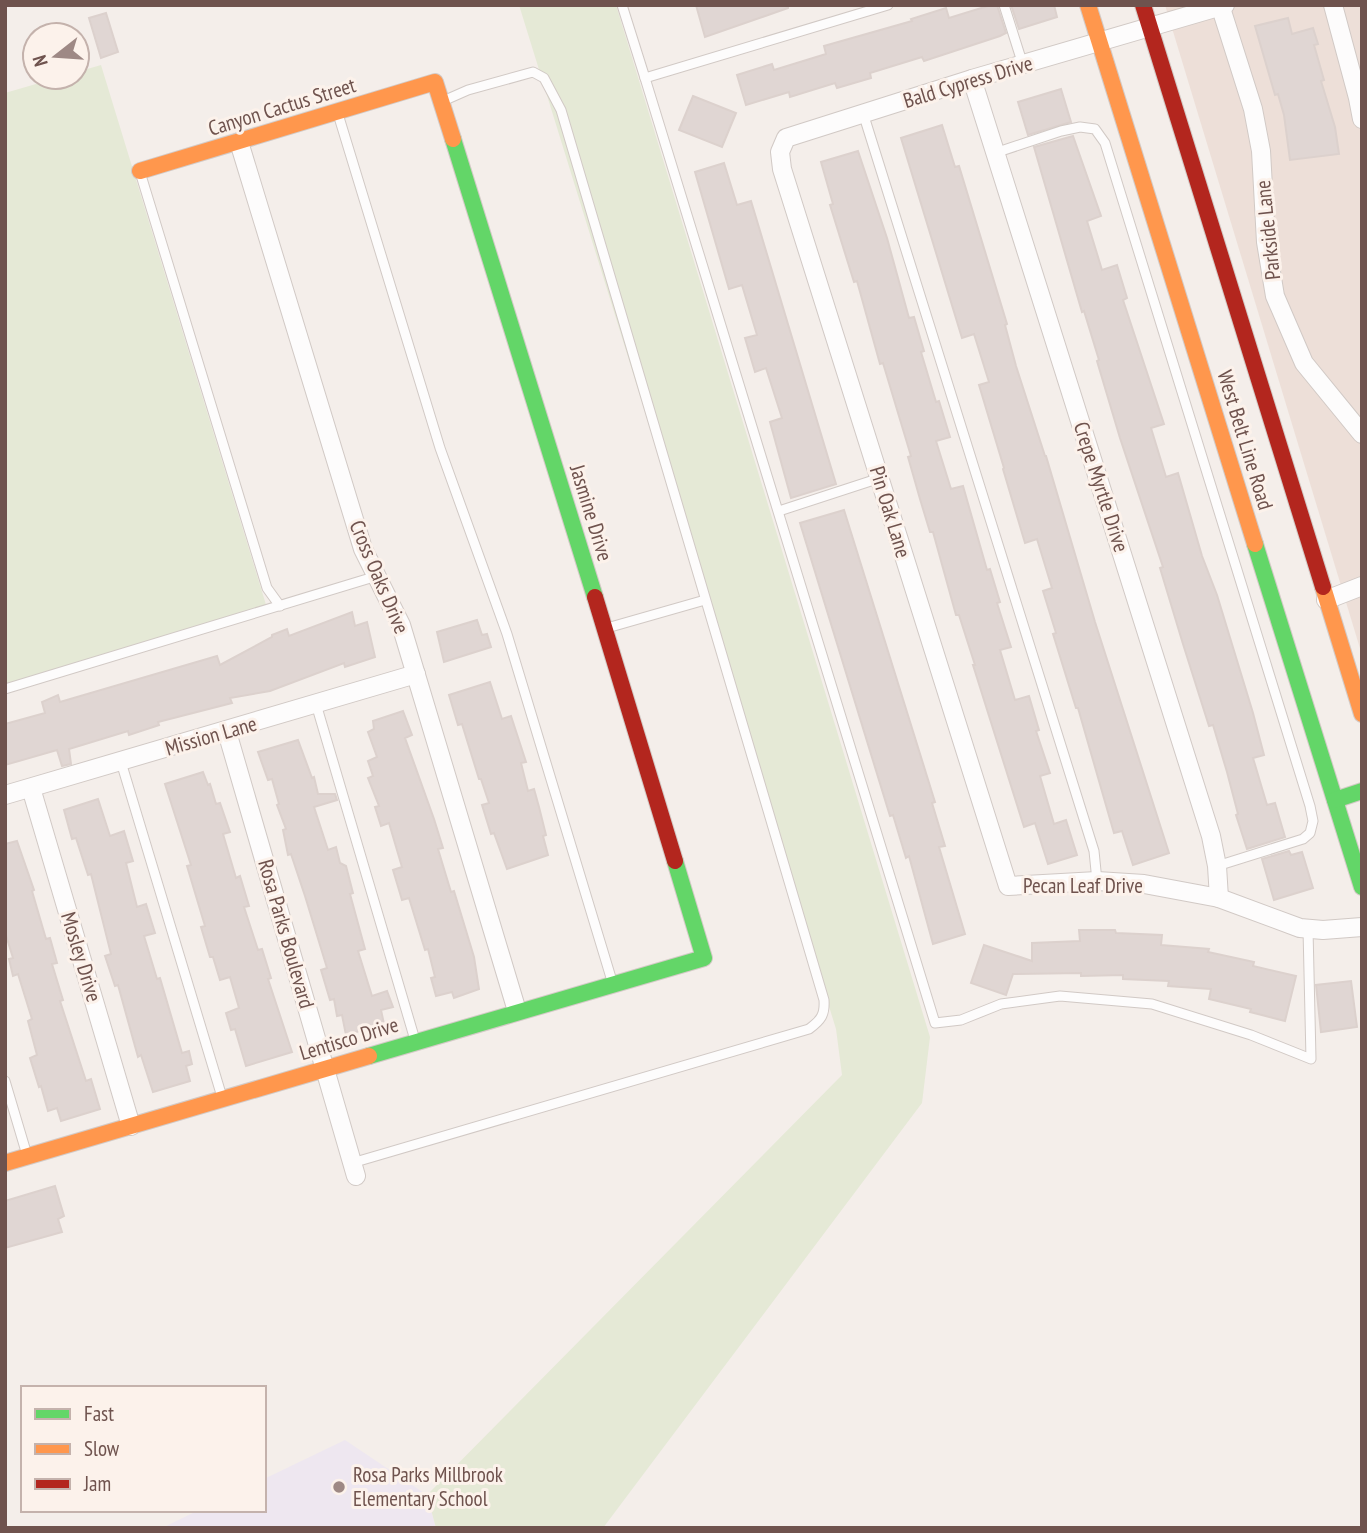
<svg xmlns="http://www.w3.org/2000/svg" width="1367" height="1533" viewBox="0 0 1367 1533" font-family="'PT Sans Narrow',sans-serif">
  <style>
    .residential { fill: #eddfd8 }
    .education { fill: #eee7f0 }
    .green { fill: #e5e9d6 }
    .building { fill: #e0d6d3; stroke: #dcd1cd; stroke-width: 2 }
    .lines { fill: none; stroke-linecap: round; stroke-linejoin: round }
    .lane-casing { stroke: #d1c9c5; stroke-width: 11 }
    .street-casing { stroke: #d1c9c5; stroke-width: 20 }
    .fast-casing { stroke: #d3cac6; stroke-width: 18 }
    .slow-casing { stroke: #d3cac6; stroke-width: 18 }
    .jam-casing { stroke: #d3cac6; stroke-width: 18 }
    .lane { stroke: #fdfcfc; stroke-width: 9 }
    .street { stroke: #fdfcfc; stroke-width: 18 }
    .fast { stroke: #63d668; stroke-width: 16 }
    .slow { stroke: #ff974d; stroke-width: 16 }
    .jam { stroke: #b3261e; stroke-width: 16 }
    .poi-dot { fill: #9e8985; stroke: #fcf2eb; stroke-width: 2.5 }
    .labels { text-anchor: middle; stroke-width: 6; stroke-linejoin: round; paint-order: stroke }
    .street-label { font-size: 21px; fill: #6f534e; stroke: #fcf2eb }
    .poi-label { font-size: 21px; fill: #6f534e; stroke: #fcf2eb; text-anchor: start }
  </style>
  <rect width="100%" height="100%" fill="#f4eeea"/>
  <path class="residential" d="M 1165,5 L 1362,5 L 1362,655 Z"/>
  <path class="education" d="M 345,1440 L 427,1495 L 436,1528 L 162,1528 L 199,1510 L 264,1510 L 264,1479 Z"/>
  <g class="green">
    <path d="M 519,5 L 616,5 L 930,1037 L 922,1103 L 603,1528 L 436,1528 L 427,1495 L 842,1075 L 836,1029 Z"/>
    <path d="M 101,65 L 267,608 L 5,686 L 5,93 L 60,77 L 77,77 L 77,72 Z"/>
  </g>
  <g class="building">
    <path d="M 696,5 L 788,5 L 788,8 L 705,37 Z"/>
    <path d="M 991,5 L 997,5 L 1006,33 L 1000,36 L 924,61 L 922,57 L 870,73 L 871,78 L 837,88 L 835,83 L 790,97 L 789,92 L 746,105 L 737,75 L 772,64 L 774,70 L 826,54 L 824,46 L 912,21 L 911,19 L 946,8 L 949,18 Z"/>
    <path d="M 1011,5 L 1054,5 L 1057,17 L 1019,29 Z"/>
    <path d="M 106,13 L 118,52 L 101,58 L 89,18 Z"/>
    <path d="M 1288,18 L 1292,34 L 1313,28 L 1318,44 L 1314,45 L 1324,80 L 1321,81 L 1335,127 L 1339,154 L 1290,160 L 1284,115 L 1278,94 L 1275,95 L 1255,26 Z"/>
    <path d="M 1061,89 L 1071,122 L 1028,135 L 1018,102 Z"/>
    <path d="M 693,96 L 736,113 L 722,147 L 679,130 Z"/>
    <path d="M 942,125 L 955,167 L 959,166 L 1007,324 L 1005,325 L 1016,366 L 1045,456 L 1046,456 L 1095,622 L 1169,853 L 1133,865 L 1122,831 L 1114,833 L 1078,708 L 1076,708 L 1053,634 L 1056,633 L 1043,591 L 1052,588 L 1037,539 L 1025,543 L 1003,469 L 1004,468 L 979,385 L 989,382 L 974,334 L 962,338 L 901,138 Z"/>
    <path d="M 1073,136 L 1101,216 L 1087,221 L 1102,270 L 1117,265 L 1127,298 L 1123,300 L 1164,424 L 1151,428 L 1166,477 L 1178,473 L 1202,556 L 1217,595 L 1253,713 L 1264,755 L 1253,758 L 1267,805 L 1275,803 L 1285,837 L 1247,849 L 1236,815 L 1238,814 L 1227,772 L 1213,725 L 1209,726 L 1183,644 L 1160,568 L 1163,567 L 1120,438 L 1097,361 L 1099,360 L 1084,311 L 1082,312 L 1034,147 Z"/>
    <path d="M 858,151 L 887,238 L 909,318 L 914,317 L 924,351 L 921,352 L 936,402 L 939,401 L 950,437 L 936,441 L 951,489 L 963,486 L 987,570 L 990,569 L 1000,602 L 997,603 L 1011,647 L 1000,650 L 1015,700 L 1029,696 L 1039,730 L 1036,731 L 1050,773 L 1040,776 L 1054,824 L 1066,820 L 1077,855 L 1048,864 L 1035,823 L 1024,827 L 973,665 L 975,665 L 959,615 L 956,615 L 933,532 L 930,532 L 920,499 L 908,457 L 911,456 L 883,363 L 880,364 L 857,281 L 854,282 L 830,205 L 833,204 L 821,162 Z"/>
    <path d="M 724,163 L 737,205 L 751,201 L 836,484 L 791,498 L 770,422 L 782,418 L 766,368 L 755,372 L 745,338 L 757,335 L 742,285 L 729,289 L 695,172 Z"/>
    <path d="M 844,510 L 935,802 L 932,803 L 945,846 L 939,847 L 965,934 L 933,944 L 909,856 L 906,858 L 893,815 L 890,816 L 800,523 Z"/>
    <path d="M 352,612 L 355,626 L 367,622 L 375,657 L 345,667 L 344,663 L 270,691 L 230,698 L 232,703 L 158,722 L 159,725 L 129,735 L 128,731 L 69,749 L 71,764 L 62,766 L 57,750 L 5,765 L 5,724 L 45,713 L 42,702 L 58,695 L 60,702 L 217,656 L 220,665 L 272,637 L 272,635 L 287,629 L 289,636 Z"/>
    <path d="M 477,620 L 482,635 L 487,634 L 491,647 L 444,662 L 437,632 Z"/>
    <path d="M 490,682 L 502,719 L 511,716 L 526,762 L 521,763 L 528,791 L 534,789 L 539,807 L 546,835 L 543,836 L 548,855 L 507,869 L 494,833 L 491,834 L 482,805 L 489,803 L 481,779 L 479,779 L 462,724 L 458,725 L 449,695 Z"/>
    <path d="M 403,711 L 412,735 L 405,738 L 434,819 L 443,848 L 438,849 L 451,892 L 454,891 L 474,957 L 479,989 L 454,998 L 452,992 L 436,996 L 431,978 L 435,977 L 428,949 L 425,950 L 409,898 L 402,900 L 393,870 L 402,867 L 389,823 L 381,826 L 375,807 L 379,806 L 368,778 L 373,776 L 368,761 L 377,757 L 368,732 L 374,729 L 373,721 Z"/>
    <path d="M 298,740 L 312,778 L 314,777 L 318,794 L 335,794 L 337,800 L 314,807 L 328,850 L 336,847 L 340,863 L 346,866 L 353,893 L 350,894 L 365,949 L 358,951 L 372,996 L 387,991 L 393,1007 L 381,1010 L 384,1024 L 346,1035 L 342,1015 L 337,1016 L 334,999 L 330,1000 L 321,970 L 327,968 L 305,896 L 291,854 L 288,855 L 283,830 L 286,829 L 277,805 L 279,804 L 272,779 L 268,780 L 258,752 Z"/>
    <path d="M 203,772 L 208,785 L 210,784 L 216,804 L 220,803 L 230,832 L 223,834 L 236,878 L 240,876 L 249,906 L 244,907 L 258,950 L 262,949 L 271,978 L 268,979 L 292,1052 L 246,1066 L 235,1029 L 231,1030 L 226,1013 L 239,1008 L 230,977 L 220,980 L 213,957 L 210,957 L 201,927 L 205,926 L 187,866 L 191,865 L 165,784 Z"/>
    <path d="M 98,799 L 110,836 L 124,831 L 133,861 L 126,863 L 137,907 L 146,904 L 155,933 L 144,936 L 157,979 L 160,978 L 182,1053 L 189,1051 L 192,1064 L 186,1066 L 190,1081 L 153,1092 L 141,1055 L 138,1057 L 118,985 L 115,986 L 105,956 L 111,954 L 91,874 L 88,875 L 76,838 L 72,839 L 64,810 Z"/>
    <path d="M 17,841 L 34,890 L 32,891 L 46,939 L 50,938 L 57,963 L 52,964 L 63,1000 L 60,1001 L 86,1081 L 91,1079 L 100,1109 L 61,1121 L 57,1108 L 48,1111 L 41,1086 L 39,1087 L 30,1058 L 37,1055 L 28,1021 L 32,1019 L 18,974 L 13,976 L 9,959 L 13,958 L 5,932 L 5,844 Z"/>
    <path d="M 1289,851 L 1291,855 L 1302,852 L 1313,888 L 1274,900 L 1262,859 Z"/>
    <path d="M 1079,930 L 1115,930 L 1116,933 L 1162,935 L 1161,945 L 1209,949 L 1208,952 L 1254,962 L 1253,966 L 1296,976 L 1285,1021 L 1250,1012 L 1251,1009 L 1209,999 L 1211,989 L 1168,986 L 1169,981 L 1123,979 L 1123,975 L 1081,976 L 1081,973 L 1013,974 L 1006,995 L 971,983 L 984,945 L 1032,961 L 1032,943 L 1080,941 Z"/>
    <path d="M 1351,981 L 1357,1027 L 1321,1032 L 1316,985 Z"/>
    <path d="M 55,1186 L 64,1216 L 58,1219 L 62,1232 L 5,1248 L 5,1201 Z"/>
  </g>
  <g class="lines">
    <g class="lane-casing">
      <g id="lane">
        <path d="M 622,5 L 645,78"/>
        <path d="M 888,5 L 645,78 L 935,1023 L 961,1020 L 1001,1004 L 1060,996 L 1152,1004 L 1251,1035 L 1311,1059 L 1308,929"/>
        <path d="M 1004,5 L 1023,65"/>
        <path d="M 863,113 L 1094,851 L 1097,881"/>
        <path d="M 338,114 L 440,448 L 507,634 L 612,981"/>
        <path d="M 995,153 L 1061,131 L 1080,127 L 1095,129 L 1105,143 L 1310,806 L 1313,821 L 1310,833 L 1303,839 L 1217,866"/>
        <path d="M 140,172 L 267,588 L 280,606"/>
        <path d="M 779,511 L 880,478"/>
        <path d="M 607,628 L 705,600"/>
        <path d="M 5,689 L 377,576"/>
        <path d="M 316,704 L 415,1040"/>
        <path d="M 121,762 L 222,1097"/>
        <path d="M 5,1081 L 27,1155"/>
        <path d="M 352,1163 L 809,1029 C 821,1020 825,1015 824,1000 L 561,110 L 544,78 L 533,72 L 468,90 L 443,101"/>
      </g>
    </g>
    <g class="street-casing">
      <g id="street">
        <path d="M 1220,5 L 1253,109 L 1261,151 L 1266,242 L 1275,296 L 1304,363 L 1362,434"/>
        <path d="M 1225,5 L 972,79 L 786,138 L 780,152 L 782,169 L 1008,886 L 1097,881 L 1144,884 L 1219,898 L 1300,928 L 1323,930 L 1362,927"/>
        <path d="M 1333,5 L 1358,98 L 1362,119"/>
        <path d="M 972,79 L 1211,836 L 1217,866 L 1219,898"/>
        <path d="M 239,142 L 363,549 L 401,625 L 517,1011"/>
        <path d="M 1326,600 L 1362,586"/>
        <path d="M 227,732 L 356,1176"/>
        <path d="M 31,788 L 131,1126"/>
        <path d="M 5,795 L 416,674"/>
      </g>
    </g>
    <g class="fast-casing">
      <g id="fast">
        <path d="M 453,139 L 595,597"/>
        <path d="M 1255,544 L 1362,887"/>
        <path d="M 1335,800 L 1362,791"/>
        <path d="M 369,1056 L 704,958 L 675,861"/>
      </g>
    </g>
    <g class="slow-casing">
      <g id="slow">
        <path d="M 1088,5 L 1255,544"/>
        <path d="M 140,171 L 435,82 L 453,139"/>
        <path d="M 1323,587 L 1362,714"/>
        <path d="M 5,1163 L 369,1056"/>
      </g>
    </g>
    <g class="jam-casing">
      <g id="jam">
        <path d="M 1143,5 L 1323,587"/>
        <path d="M 595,597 L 675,861"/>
      </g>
    </g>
    <use href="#lane" class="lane"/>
    <use href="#street" class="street"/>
    <use href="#fast" class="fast"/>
    <use href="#slow" class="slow"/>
    <use href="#jam" class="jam"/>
  </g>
  <circle class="poi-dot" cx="339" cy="1487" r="7"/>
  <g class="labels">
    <g class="street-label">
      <text transform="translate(968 82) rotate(-17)" y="7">Bald Cypress Drive</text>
      <text transform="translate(282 107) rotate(-17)" y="7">Canyon Cactus Street</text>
      <text transform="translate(1268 230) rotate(-96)" y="7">Parkside Lane</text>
      <text transform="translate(1245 440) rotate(73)" y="7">West Belt Line Road</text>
      <text transform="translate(1101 487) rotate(72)" y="7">Crepe Myrtle Drive</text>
      <text transform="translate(890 512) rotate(73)" y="7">Pin Oak Lane</text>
      <text transform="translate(591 513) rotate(73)" y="7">Jasmine Drive</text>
      <text transform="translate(379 577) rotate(67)" y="7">Cross Oaks Drive</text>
      <text transform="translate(211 736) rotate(-16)" y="7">Mission Lane</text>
      <text x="1083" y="893">Pecan Leaf Drive</text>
      <text transform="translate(286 934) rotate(74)" y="7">Rosa Parks Boulevard</text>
      <text transform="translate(81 957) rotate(73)" y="7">Mosley Drive</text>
      <text transform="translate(349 1039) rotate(-17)" y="7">Lentisco Drive</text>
    </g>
    <g class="poi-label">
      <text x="353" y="1482">Rosa Parks Millbrook<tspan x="353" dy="24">Elementary School</tspan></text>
    </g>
  </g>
  <rect width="1367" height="1533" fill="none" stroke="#6f534e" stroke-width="14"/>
  <rect x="21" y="1386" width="245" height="126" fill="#fcf2eb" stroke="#c4b2ac" stroke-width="2"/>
  <rect x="35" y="1409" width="35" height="10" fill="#63d668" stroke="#c4b2ac" stroke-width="2"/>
  <text x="84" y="1421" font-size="21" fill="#6f534e">Fast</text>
  <rect x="35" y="1444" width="35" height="10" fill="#ff974d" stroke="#c4b2ac" stroke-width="2"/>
  <text x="84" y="1456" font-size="21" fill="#6f534e">Slow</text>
  <rect x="35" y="1479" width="35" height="10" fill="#b3261e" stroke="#c4b2ac" stroke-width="2"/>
  <text x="84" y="1491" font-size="21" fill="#6f534e">Jam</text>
  <g transform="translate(56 56) rotate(253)"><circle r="33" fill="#fcf2eb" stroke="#c4b2ac" stroke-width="2"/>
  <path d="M0-5L12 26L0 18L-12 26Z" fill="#9e8985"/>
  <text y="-10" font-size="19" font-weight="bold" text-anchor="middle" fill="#6f534e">N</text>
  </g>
</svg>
